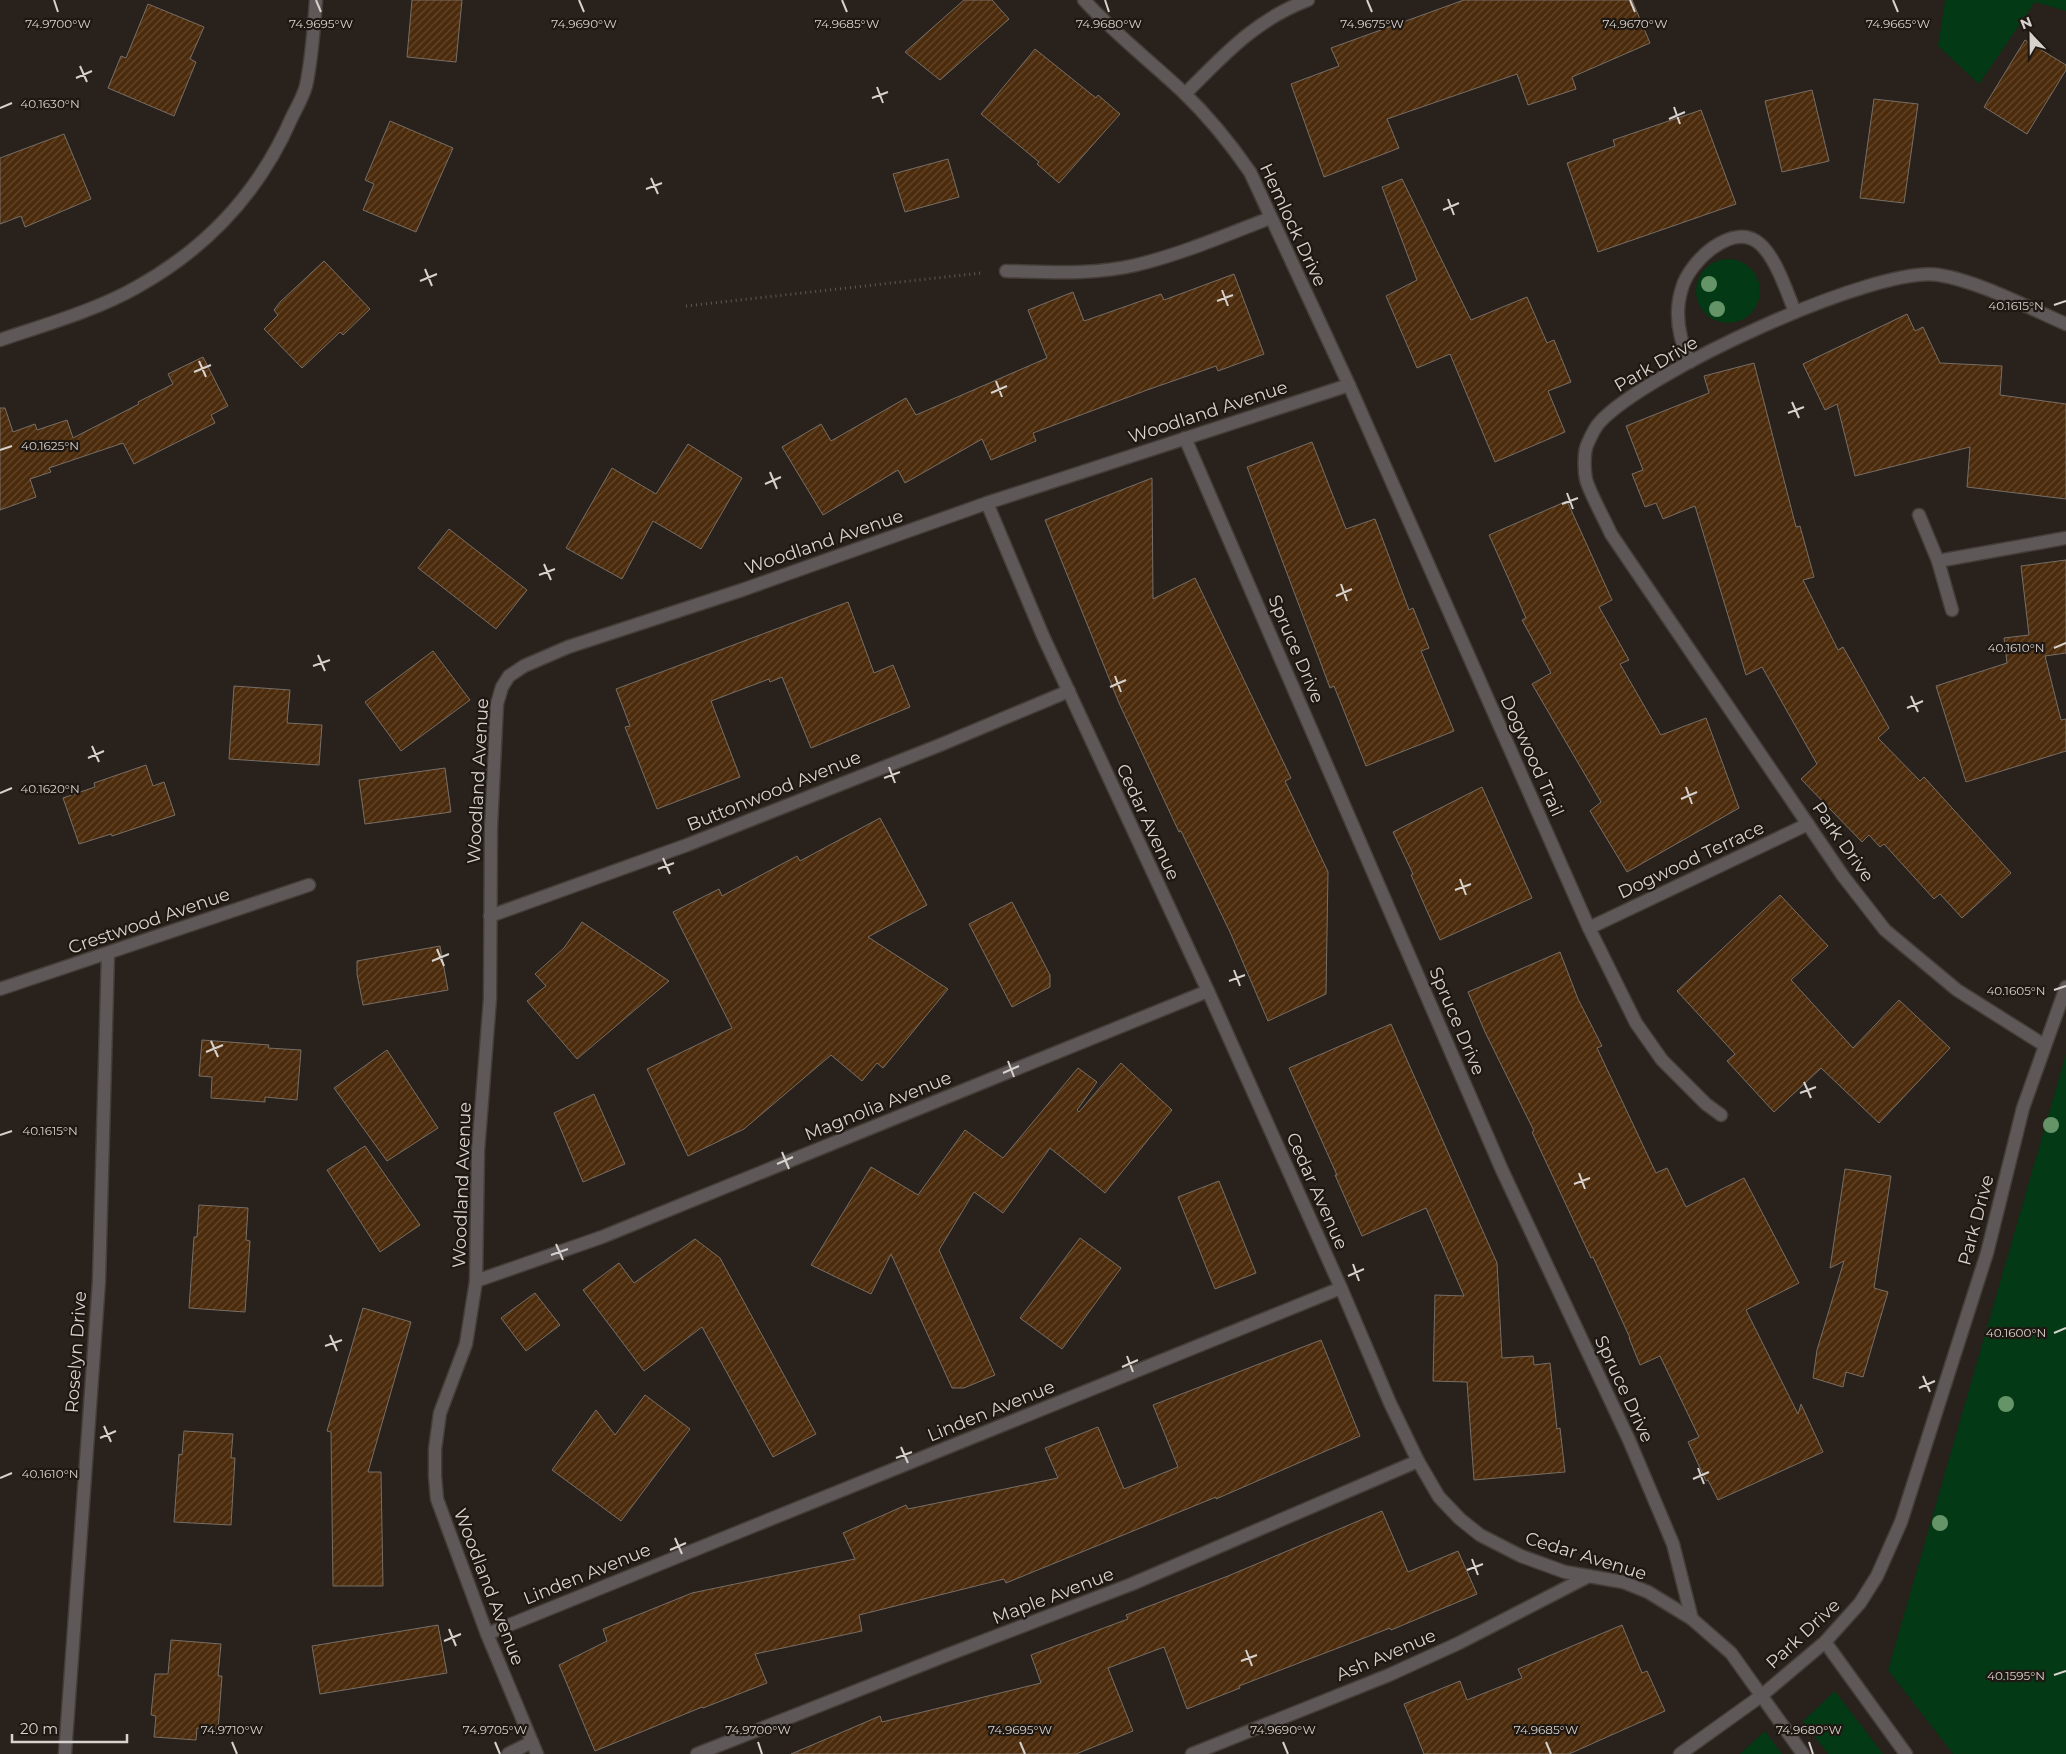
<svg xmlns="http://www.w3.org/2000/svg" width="2066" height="1754" viewBox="0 0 2066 1754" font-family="Montserrat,sans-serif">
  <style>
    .green { fill: #033914 }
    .building { fill: url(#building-hatch); stroke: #776e66 }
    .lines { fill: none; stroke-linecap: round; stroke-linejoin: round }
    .service-casing { stroke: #453d38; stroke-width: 15 }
    .minor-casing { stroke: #453d38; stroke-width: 15 }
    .path { stroke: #605954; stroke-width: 3; stroke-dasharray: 1 4; stroke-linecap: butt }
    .service { stroke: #5e5858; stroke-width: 12 }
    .minor { stroke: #5e5858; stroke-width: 12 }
    .tree { fill: #649467 }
    .ticks { fill: none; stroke: #d7d2ce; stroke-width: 2 }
    .labels { text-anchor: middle; stroke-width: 4.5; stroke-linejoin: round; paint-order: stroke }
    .street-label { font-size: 18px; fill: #d7d2ce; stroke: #1f1812 }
    .ticks-label { font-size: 12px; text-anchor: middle; fill: #d7d2ce; stroke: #1f1812; stroke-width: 4.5; stroke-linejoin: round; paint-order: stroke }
  </style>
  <defs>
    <pattern id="building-hatch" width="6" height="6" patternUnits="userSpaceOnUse" patternTransform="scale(1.25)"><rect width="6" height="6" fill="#4b2b0b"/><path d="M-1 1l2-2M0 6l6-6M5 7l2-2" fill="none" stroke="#64492d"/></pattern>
  </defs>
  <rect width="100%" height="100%" fill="#29211b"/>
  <g class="green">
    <path d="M 1945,0 L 2066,0 L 2066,11 L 2035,2 L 1979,84 L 1938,46 Z"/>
    <circle cx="1728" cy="291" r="32"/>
    <path d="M 2066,1054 L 2066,1754 L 1953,1754 L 1888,1670 Z"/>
    <path d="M 1835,1691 L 1883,1754 L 1828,1754 L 1803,1721 Z"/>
    <path d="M 1765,1731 L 1782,1754 L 1740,1754 Z"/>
  </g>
  <g class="building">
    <path d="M 412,0 L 462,0 L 456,62 L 407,57 Z"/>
    <path d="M 964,0 L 992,0 L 1009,19 L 940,80 L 905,52 Z"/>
    <path d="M 1464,0 L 1632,0 L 1650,43 L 1572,77 L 1576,89 L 1528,105 L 1517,74 L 1387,119 L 1399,148 L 1324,177 L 1291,84 L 1339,66 L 1331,48 Z"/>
    <path d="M 148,4 L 204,27 L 190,59 L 196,62 L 174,116 L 108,88 L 121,56 L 126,58 Z"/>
    <path d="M 2025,40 L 2066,65 L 2066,70 L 2027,134 L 1984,107 Z"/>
    <path d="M 1035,49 L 1096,98 L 1098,95 L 1120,114 L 1059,183 L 1037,164 L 1039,162 L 981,114 Z"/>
    <path d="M 1812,90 L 1829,161 L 1782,172 L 1765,101 Z"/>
    <path d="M 1874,99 L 1918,104 L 1904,203 L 1860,198 Z"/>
    <path d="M 1701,110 L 1736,204 L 1598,252 L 1567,163 L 1615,146 L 1613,140 Z"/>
    <path d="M 390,121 L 453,148 L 416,232 L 363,210 L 374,184 L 365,180 Z"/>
    <path d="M 64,134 L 91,199 L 25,227 L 21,216 L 0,224 L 0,158 Z"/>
    <path d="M 948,159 L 959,197 L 905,212 L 893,174 Z"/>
    <path d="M 1402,179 L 1471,320 L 1527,297 L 1547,343 L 1554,340 L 1571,382 L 1548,391 L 1565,432 L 1495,462 L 1450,354 L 1417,368 L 1386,296 L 1417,280 L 1382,187 Z"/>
    <path d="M 324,261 L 370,309 L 343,335 L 340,332 L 302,368 L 264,329 L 278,315 L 274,310 L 280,302 Z"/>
    <path d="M 1234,274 L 1264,354 L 1218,371 L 1216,366 L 1147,390 L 1033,433 L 1036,441 L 991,460 L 982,439 L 905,483 L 898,470 L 823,515 L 782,447 L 821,424 L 831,441 L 906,398 L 916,415 L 1047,358 L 1028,310 L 1073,292 L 1084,321 L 1161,294 L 1164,300 Z"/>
    <path d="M 1907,314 L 1915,331 L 1923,327 L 1940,363 L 2002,366 L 2000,395 L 2066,404 L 2066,499 L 1967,487 L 1970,447 L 1855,476 L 1837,404 L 1825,410 L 1803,364 Z"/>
    <path d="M 203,357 L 228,406 L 211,415 L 215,423 L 134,464 L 123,443 L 49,468 L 51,472 L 30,479 L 36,497 L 0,510 L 0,408 L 5,408 L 13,432 L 35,424 L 37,430 L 67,420 L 73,438 L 139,404 L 138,402 L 173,384 L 168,374 Z"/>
    <path d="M 1754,363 L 1796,527 L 1800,526 L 1814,577 L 1803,580 L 1838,650 L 1843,647 L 1889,728 L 1878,738 L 1920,781 L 1924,777 L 2011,873 L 1962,918 L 1940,894 L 1934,899 L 1884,844 L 1880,847 L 1869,835 L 1862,842 L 1801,779 L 1817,764 L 1762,667 L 1746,675 L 1695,506 L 1663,519 L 1656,503 L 1645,507 L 1632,474 L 1643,470 L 1626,426 L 1709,393 L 1704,376 Z"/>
    <path d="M 1312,442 L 1346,529 L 1375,519 L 1409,610 L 1413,608 L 1429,648 L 1421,651 L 1454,731 L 1366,766 L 1334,686 L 1330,688 L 1320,661 L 1247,467 Z"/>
    <path d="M 688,444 L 742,478 L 701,549 L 653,521 L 622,579 L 566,548 L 612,468 L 656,494 Z"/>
    <path d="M 1152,478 L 1153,599 L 1195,578 L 1291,778 L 1285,781 L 1328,872 L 1326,994 L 1268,1021 L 1230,932 L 1181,831 L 1179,832 L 1119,703 L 1045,520 Z"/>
    <path d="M 1567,501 L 1612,600 L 1599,607 L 1629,660 L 1620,664 L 1661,735 L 1706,718 L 1739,808 L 1627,872 L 1590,811 L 1601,802 L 1532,684 L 1551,673 L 1522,620 L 1526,618 L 1489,535 Z"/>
    <path d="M 449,529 L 527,590 L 496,629 L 418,568 Z"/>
    <path d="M 2066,560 L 2066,653 L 2045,656 L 2061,720 L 2066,719 L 2066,751 L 1966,782 L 1936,686 L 2007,663 L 2004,638 L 2029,635 L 2021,566 Z"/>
    <path d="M 848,602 L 874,673 L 893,665 L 910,707 L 811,748 L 782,677 L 770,682 L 769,679 L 711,701 L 740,777 L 657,809 L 625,727 L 630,726 L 616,689 Z"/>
    <path d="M 433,651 L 470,700 L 401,751 L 365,702 Z"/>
    <path d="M 234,686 L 290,690 L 287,723 L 322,725 L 319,765 L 229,759 Z"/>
    <path d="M 146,765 L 153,786 L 164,782 L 175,815 L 112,836 L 111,834 L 79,844 L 63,798 L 95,787 L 94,783 Z"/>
    <path d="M 445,768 L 451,812 L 365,824 L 359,780 Z"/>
    <path d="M 1482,787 L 1532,898 L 1440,940 L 1411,875 L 1413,874 L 1393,832 Z"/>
    <path d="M 880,818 L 927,905 L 868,937 L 948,989 L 883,1068 L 877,1063 L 862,1081 L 831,1055 L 744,1129 L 688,1156 L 647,1069 L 732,1028 L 673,912 L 719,889 L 722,896 L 797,856 L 800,861 Z"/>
    <path d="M 1780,895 L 1828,946 L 1791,980 L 1853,1048 L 1899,1000 L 1950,1048 L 1879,1123 L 1821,1068 L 1774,1112 L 1727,1061 L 1735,1054 L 1677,991 Z"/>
    <path d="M 1012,902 L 1050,975 L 1050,987 L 1012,1007 L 969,924 Z"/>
    <path d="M 582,922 L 669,981 L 577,1059 L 527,1001 L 546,986 L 535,974 L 564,948 Z"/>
    <path d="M 440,946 L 448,990 L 363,1005 L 357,974 L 357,961 Z"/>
    <path d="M 1560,952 L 1578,999 L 1602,1046 L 1597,1048 L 1656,1173 L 1667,1168 L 1686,1207 L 1744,1178 L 1799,1283 L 1746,1310 L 1798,1414 L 1801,1404 L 1823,1452 L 1718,1500 L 1708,1480 L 1706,1481 L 1688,1442 L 1699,1437 L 1660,1356 L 1640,1365 L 1629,1338 L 1630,1338 L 1593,1257 L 1591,1258 L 1532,1132 L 1534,1131 L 1485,1032 L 1468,992 Z"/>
    <path d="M 1391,1024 L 1497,1263 L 1502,1358 L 1533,1356 L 1534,1365 L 1550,1363 L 1557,1429 L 1560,1428 L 1565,1472 L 1474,1480 L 1467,1382 L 1433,1381 L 1435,1295 L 1464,1296 L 1426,1208 L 1362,1236 L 1335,1175 L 1337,1175 L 1289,1068 Z"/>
    <path d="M 202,1040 L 269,1045 L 268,1048 L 301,1050 L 297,1100 L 265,1097 L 265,1102 L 211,1098 L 212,1077 L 199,1076 Z"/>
    <path d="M 387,1050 L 438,1128 L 387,1161 L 334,1088 Z"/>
    <path d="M 1121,1063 L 1172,1110 L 1105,1193 L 1050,1148 L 1003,1213 L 974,1192 L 939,1250 L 995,1375 L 964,1388 L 952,1388 L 891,1254 L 871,1294 L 811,1265 L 871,1167 L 918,1195 L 965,1130 L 1003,1158 L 1078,1068 L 1097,1082 L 1077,1110 L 1079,1112 Z"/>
    <path d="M 594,1094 L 625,1164 L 583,1182 L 554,1113 Z"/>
    <path d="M 365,1146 L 420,1225 L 380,1252 L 327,1170 Z"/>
    <path d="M 1845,1169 L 1891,1176 L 1874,1288 L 1888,1292 L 1863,1377 L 1846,1372 L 1843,1387 L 1813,1378 L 1817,1350 L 1844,1261 L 1830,1268 Z"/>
    <path d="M 1219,1181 L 1256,1273 L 1215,1289 L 1178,1197 Z"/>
    <path d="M 199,1205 L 248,1208 L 246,1240 L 250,1241 L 245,1312 L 189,1308 L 194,1237 L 197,1237 Z"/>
    <path d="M 1080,1238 L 1121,1268 L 1062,1349 L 1020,1318 Z"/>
    <path d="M 695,1239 L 720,1258 L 816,1434 L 773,1457 L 702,1327 L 644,1371 L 583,1290 L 619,1263 L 634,1283 Z"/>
    <path d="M 535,1293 L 560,1325 L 526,1351 L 501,1318 Z"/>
    <path d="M 363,1308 L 411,1322 L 368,1472 L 381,1472 L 383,1586 L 333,1586 L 331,1432 L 327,1431 Z"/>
    <path d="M 1321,1340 L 1360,1436 L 1216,1499 L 1216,1497 L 1006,1583 L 1004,1579 L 859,1615 L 862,1631 L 755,1654 L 767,1683 L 703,1708 L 702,1707 L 595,1751 L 559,1665 L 607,1641 L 603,1629 L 692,1593 L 855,1559 L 843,1533 L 906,1505 L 908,1509 L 1058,1478 L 1045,1448 L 1098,1427 L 1124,1489 L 1178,1467 L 1153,1405 Z"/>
    <path d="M 645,1395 L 690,1429 L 621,1521 L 552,1470 L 596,1410 L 615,1435 Z"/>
    <path d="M 184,1431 L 233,1434 L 231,1458 L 235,1458 L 231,1525 L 174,1522 L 179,1454 L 182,1455 Z"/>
    <path d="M 1382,1511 L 1408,1572 L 1458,1551 L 1477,1594 L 1391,1630 L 1390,1628 L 1239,1686 L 1240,1688 L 1187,1709 L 1164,1647 L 1108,1668 L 1133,1731 L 1076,1754 L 791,1754 L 880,1716 L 882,1722 L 1041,1683 L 1031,1655 L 1128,1619 L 1126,1615 L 1228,1576 Z"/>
    <path d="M 438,1625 L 447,1673 L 320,1694 L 312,1646 Z"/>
    <path d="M 1622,1625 L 1642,1673 L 1647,1671 L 1665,1711 L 1569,1754 L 1424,1754 L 1404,1704 L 1460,1681 L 1467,1700 L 1522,1678 L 1518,1669 Z"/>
    <path d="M 171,1640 L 221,1644 L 218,1676 L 222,1676 L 218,1730 L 197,1728 L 196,1740 L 154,1737 L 156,1716 L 151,1715 L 155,1674 L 168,1674 Z"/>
  </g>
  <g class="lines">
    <g class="service-casing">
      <g id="service">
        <path d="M 1006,271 C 1049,272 1094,275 1136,265 C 1182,254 1226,235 1270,218"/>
        <path d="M 1919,515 L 1938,561 L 1952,610"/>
        <path d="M 1938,561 L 2066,538"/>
      </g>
    </g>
    <g class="minor-casing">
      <g id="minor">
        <path d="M 1084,0 C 1114,33 1150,61 1183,92 C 1208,116 1230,143 1250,172 L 1349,385 L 1589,928 L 1636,1023 L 1662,1060 L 1706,1104 L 1721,1115"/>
        <path d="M 1185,94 C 1224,55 1255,20 1308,0"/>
        <path d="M 0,340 C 44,325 97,310 137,287 C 207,248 260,191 292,117 C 297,107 303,97 306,86 C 312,58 314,29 316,0"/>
        <path d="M 1690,362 C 1679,339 1674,313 1682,288 C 1689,262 1733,220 1760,244 C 1776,258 1787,292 1795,312"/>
        <path d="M 1185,438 L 1502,1170 L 1629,1440 L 1673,1544 L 1692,1619"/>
        <path d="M 987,503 L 1043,636 L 1208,991 L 1341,1288 L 1390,1403 L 1418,1461 L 1439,1497 L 1460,1519 L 1480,1535 L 1521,1556 L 1565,1572 L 1623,1582 L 1648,1592 L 1692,1619 L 1731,1653 L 1803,1754"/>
        <path d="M 490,916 L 687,845 L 940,745 L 1069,691"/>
        <path d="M 1589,928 L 1808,824"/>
        <path d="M 0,989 L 309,885"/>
        <path d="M 2044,1045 L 1957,990 L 1885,930 L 1843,876 L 1611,534 C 1605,520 1589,492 1586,479 C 1584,470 1584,452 1587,445 C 1590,438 1595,427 1600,422 C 1644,373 1875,265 1939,275 C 1978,281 2029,308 2066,324"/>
        <path d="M 476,1281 L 602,1237 L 1208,991"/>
        <path d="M 487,1634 L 1341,1288"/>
        <path d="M 1825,1642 L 1906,1754"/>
        <path d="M 65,1754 L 99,1281 L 108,953"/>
        <path d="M 508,1754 L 532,1742"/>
        <path d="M 537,1754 L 487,1634 L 437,1499 L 435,1476 L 435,1449 L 440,1413 L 466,1344 L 476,1281 L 478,1151 L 490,999 L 491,827 L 497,704 L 502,687 L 509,676 L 524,666 L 568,647 L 742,590 L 987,503 L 1349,385"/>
        <path d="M 697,1754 L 947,1655 L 1132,1584 L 1418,1461"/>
        <path d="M 1192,1754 L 1389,1675 L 1459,1643 L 1589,1576"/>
        <path d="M 1680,1754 L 1761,1696 L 1825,1642 L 1860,1603 L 1877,1576 L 1901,1522 L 1987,1253 L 2023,1108 L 2066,987"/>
      </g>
    </g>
    <path class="path" d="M 686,306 L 981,273"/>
    <use href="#service" class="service"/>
    <use href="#minor" class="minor"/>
  </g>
  <g class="tree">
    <circle cx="1709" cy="284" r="8"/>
    <circle cx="1717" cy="309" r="8"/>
    <circle cx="2051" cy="1125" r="8"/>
    <circle cx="2006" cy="1404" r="8"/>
    <circle cx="1940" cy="1523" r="8"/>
  </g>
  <path class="ticks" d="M 54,0 L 58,12M 316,0 L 321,12M 579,0 L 584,12M 842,0 L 847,12M 1105,0 L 1109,12M 1367,0 L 1372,12M 1630,0 L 1635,12M 1893,0 L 1898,12M 80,66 L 87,82M 76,78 L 92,71M 877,87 L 883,103M 872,98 L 888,92M 1674,107 L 1680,124M 0,108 L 12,103M 1669,119 L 1685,112M 651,178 L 658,194M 646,189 L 662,183M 1448,199 L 1454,215M 1443,210 L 1459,203M 425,269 L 432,286M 420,281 L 437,274M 1222,290 L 1228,306M 1217,301 L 1233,295M 2054,305 L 2066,301M 199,361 L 206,377M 194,372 L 211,365M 996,381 L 1002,397M 991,393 L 1007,386M 1792,402 L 1799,418M 1788,413 L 1804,407M 0,450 L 12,446M 770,472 L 777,489M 765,484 L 781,477M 1567,493 L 1573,509M 1562,504 L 1578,498M 544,564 L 551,580M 539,575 L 555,569M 1341,584 L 1347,601M 1336,596 L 1352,589M 2054,648 L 2066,643M 318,655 L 325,671M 313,666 L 330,660M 1115,676 L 1121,692M 1110,687 L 1126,680M 1911,696 L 1918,712M 1907,708 L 1923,701M 92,746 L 99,762M 88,758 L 104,751M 889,767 L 895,783M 884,778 L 900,772M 1686,787 L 1692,804M 0,793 L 12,788M 1681,799 L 1697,792M 663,858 L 670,874M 658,869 L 674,863M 1460,879 L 1466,895M 1455,890 L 1471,884M 437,949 L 444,966M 432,961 L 449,954M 1234,970 L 1240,986M 1229,981 L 1245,975M 2054,990 L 2066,986M 211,1041 L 218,1057M 206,1052 L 223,1045M 1008,1061 L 1014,1077M 1003,1073 L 1019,1066M 1804,1082 L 1811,1098M 1800,1093 L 1816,1087M 0,1135 L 12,1131M 782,1152 L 789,1169M 777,1164 L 793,1157M 1579,1173 L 1585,1189M 1574,1184 L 1590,1178M 556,1244 L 563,1260M 551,1255 L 568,1249M 1353,1264 L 1359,1281M 1348,1276 L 1364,1269M 2054,1333 L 2066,1328M 330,1335 L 337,1351M 325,1346 L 342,1340M 1127,1356 L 1133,1372M 1122,1367 L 1138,1360M 1923,1376 L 1930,1392M 1919,1388 L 1935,1381M 104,1426 L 111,1442M 100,1438 L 116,1431M 901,1447 L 908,1463M 896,1458 L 912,1452M 1698,1468 L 1704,1484M 0,1478 L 12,1473M 1693,1479 L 1709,1472M 675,1538 L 682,1554M 670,1550 L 686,1543M 1472,1559 L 1478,1575M 1467,1570 L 1483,1564M 449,1629 L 456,1646M 444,1641 L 461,1634M 1246,1650 L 1252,1666M 1241,1661 L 1257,1655M 2054,1675 L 2066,1671M 232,1742 L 237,1754M 495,1742 L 500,1754M 758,1742 L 762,1754M 1020,1742 L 1025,1754M 1283,1742 L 1288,1754M 1546,1742 L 1551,1754M 1809,1742 L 1813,1754"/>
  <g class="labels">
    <g class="street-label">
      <text transform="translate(1293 225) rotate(65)" y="6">Hemlock Drive</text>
      <text transform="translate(1656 364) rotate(-30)" y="6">Park Drive</text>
      <text transform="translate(1208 412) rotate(-18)" y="6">Woodland Avenue</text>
      <text transform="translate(824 542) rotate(-19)" y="6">Woodland Avenue</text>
      <text transform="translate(1296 649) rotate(67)" y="6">Spruce Drive</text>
      <text transform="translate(1532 756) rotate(66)" y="6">Dogwood Trail</text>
      <text transform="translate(478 781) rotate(-87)" y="6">Woodland Avenue</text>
      <text transform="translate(774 791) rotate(-22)" y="6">Buttonwood Avenue</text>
      <text transform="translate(1148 822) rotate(65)" y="6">Cedar Avenue</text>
      <text transform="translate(1843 842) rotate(55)" y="6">Park Drive</text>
      <text transform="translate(1691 860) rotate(-25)" y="6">Dogwood Terrace</text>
      <text transform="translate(149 921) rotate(-19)" y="6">Crestwood Avenue</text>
      <text transform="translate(1457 1021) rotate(67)" y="6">Spruce Drive</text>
      <text transform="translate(878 1106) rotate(-22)" y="6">Magnolia Avenue</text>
      <text transform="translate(462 1185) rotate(-88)" y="6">Woodland Avenue</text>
      <text transform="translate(1317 1191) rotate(66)" y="6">Cedar Avenue</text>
      <text transform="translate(1976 1220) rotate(-75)" y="6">Park Drive</text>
      <text transform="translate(76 1352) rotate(-86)" y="6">Roselyn Drive</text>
      <text transform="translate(1624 1389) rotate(65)" y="6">Spruce Drive</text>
      <text transform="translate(991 1411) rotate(-22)" y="6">Linden Avenue</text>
      <text transform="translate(1586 1556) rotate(17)" y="6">Cedar Avenue</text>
      <text transform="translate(587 1574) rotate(-22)" y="6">Linden Avenue</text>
      <text transform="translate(489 1587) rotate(69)" y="6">Woodland Avenue</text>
      <text transform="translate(1053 1596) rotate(-21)" y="6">Maple Avenue</text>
      <text transform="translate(1803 1634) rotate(-43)" y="6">Park Drive</text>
      <text transform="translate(1386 1655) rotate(-23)" y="6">Ash Avenue</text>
    </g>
  </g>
  <g class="ticks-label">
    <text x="58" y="28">74.9700°W</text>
    <text x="321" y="28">74.9695°W</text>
    <text x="584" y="28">74.9690°W</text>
    <text x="847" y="28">74.9685°W</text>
    <text x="1109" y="28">74.9680°W</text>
    <text x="1372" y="28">74.9675°W</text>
    <text x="1635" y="28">74.9670°W</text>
    <text x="1898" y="28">74.9665°W</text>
    <text x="50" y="108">40.1630°N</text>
    <text x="2016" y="310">40.1615°N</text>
    <text x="50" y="450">40.1625°N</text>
    <text x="2016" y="652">40.1610°N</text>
    <text x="50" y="793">40.1620°N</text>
    <text x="2016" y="995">40.1605°N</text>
    <text x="50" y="1135">40.1615°N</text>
    <text x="2016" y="1337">40.1600°N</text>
    <text x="50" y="1478">40.1610°N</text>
    <text x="2016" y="1680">40.1595°N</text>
    <text x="232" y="1734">74.9710°W</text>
    <text x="495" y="1734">74.9705°W</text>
    <text x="758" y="1734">74.9700°W</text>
    <text x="1020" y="1734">74.9695°W</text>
    <text x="1283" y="1734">74.9690°W</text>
    <text x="1546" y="1734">74.9685°W</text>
    <text x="1809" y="1734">74.9680°W</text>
  </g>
  <g transform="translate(2031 35) rotate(338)" stroke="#1f1812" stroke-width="4" paint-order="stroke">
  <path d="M0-4L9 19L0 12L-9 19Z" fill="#d7d2ce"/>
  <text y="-8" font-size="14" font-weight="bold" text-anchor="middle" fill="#d7d2ce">N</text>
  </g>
  <path d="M12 1734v8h115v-8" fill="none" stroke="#d7d2ce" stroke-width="2.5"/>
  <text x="20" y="1734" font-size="15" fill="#d7d2ce" stroke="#1f1812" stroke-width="4" paint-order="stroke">20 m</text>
</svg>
